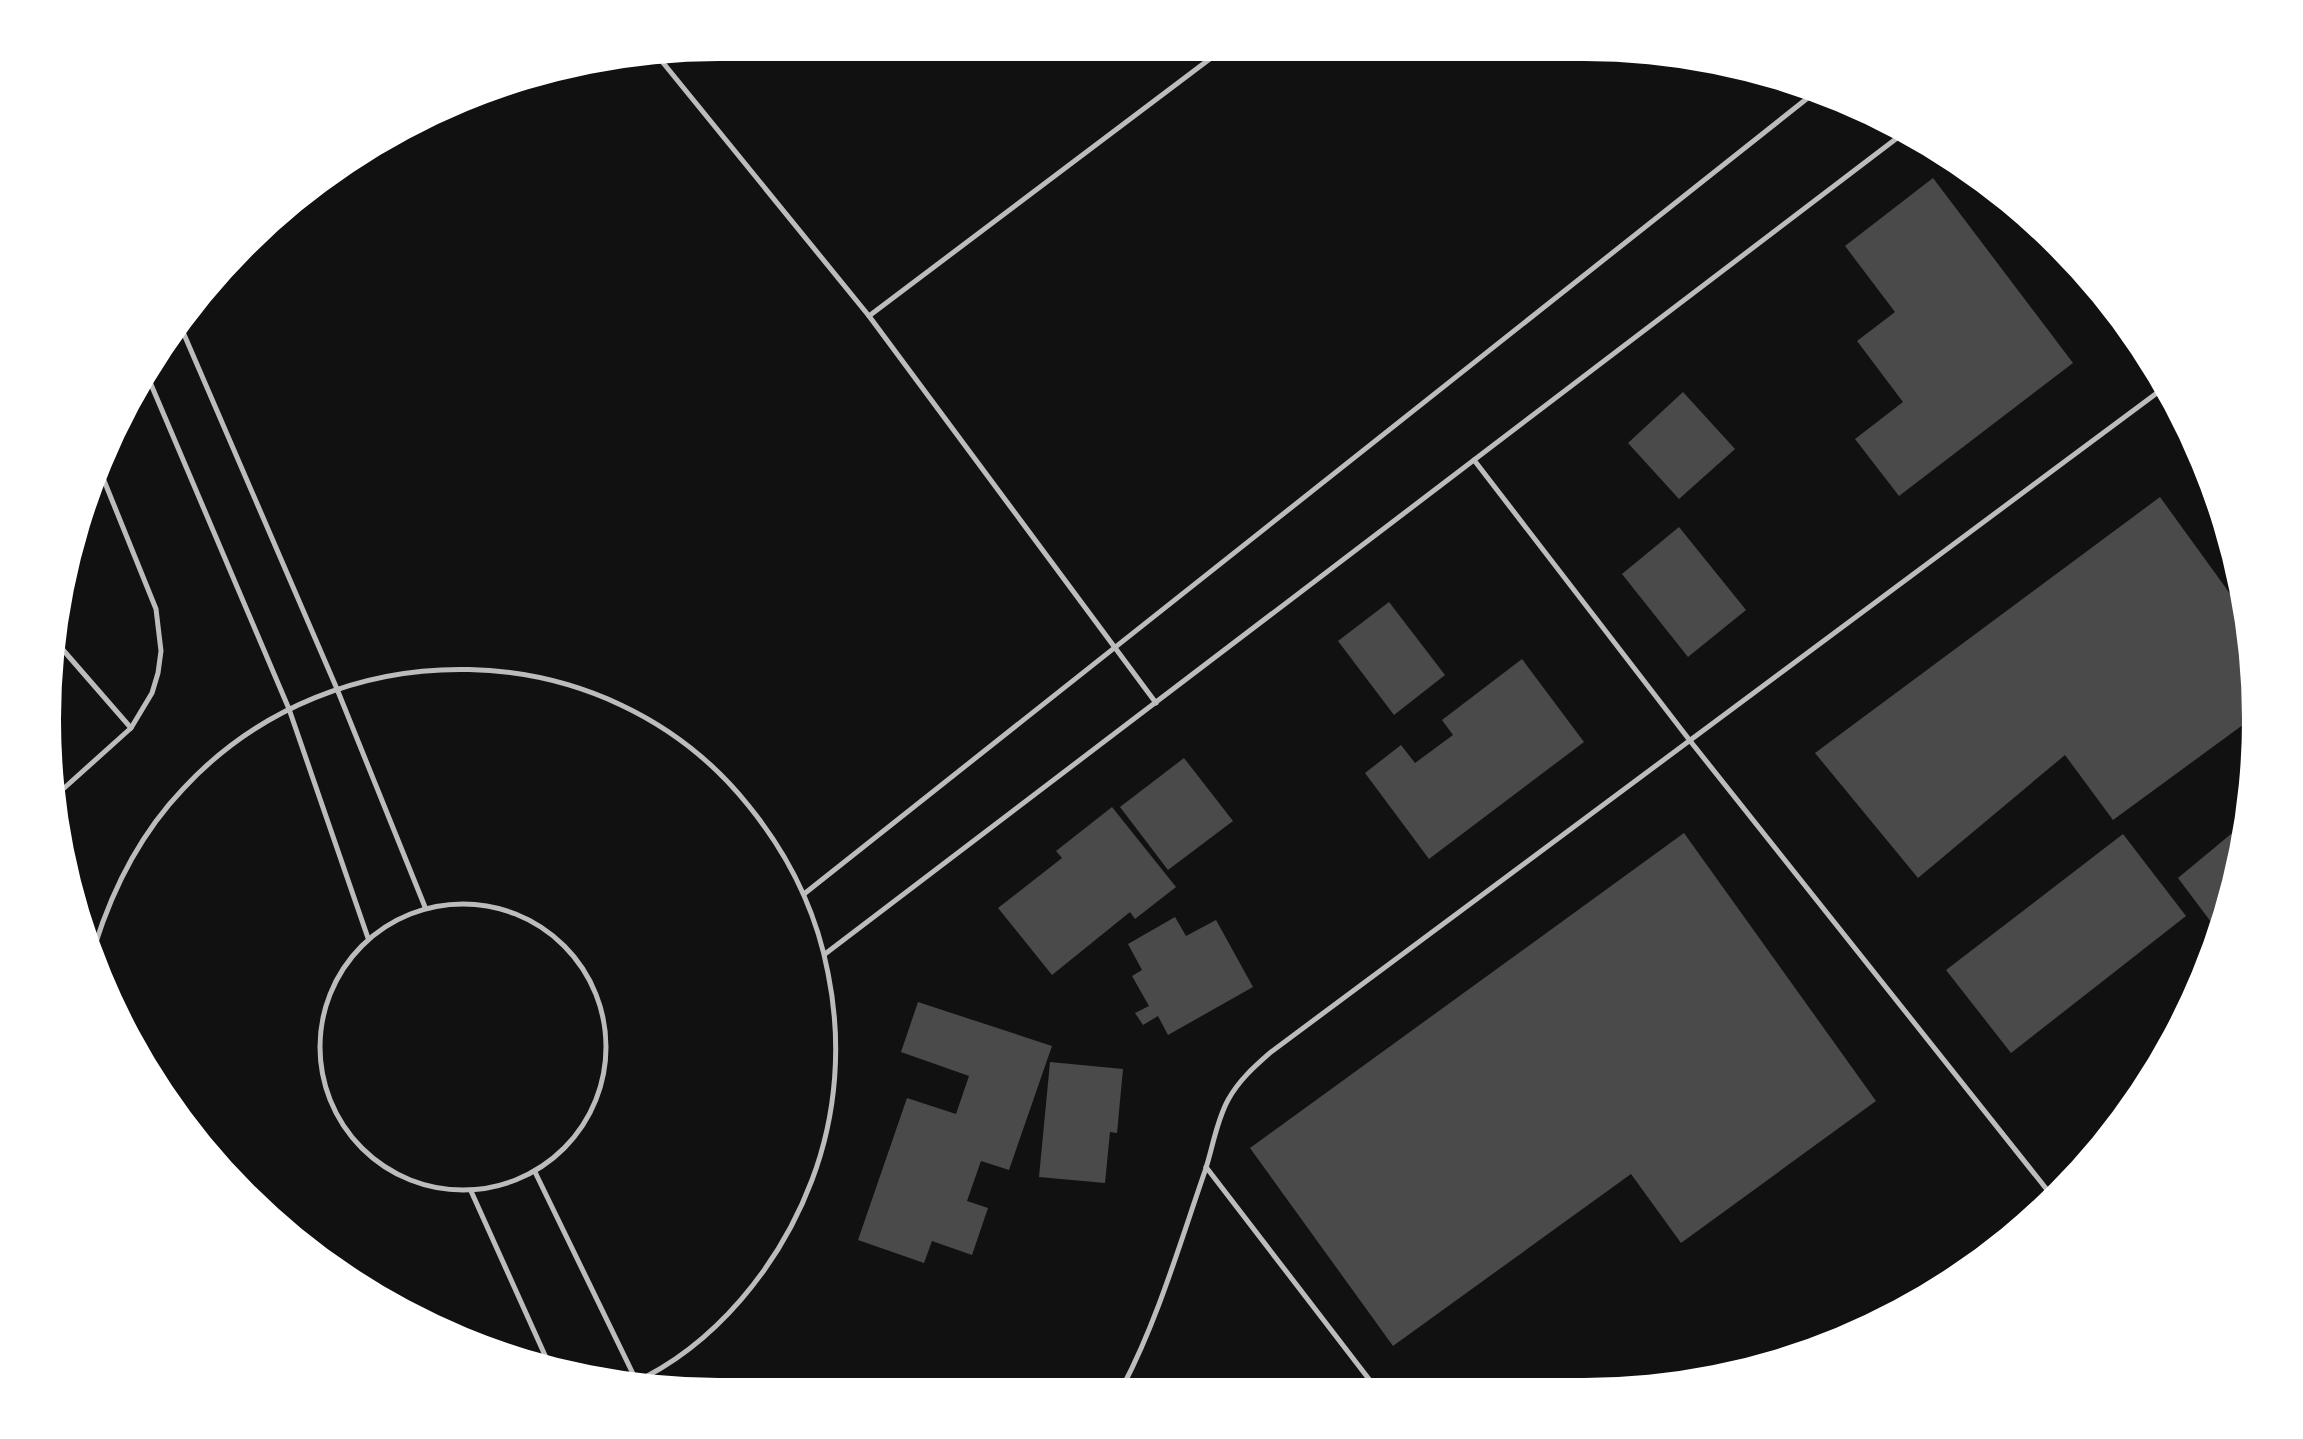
<svg xmlns="http://www.w3.org/2000/svg" width="2303" height="1439" viewBox="0 0 2303 1439" font-family="'Fira Sans',sans-serif">
  <style>
    .building { fill: #4a4a4a }
    .lines { fill: none; stroke-linecap: round; stroke-linejoin: round }
    .service { stroke: #bcbcbc; stroke-width: 5 }
  </style>
  <rect width="100%" height="100%" fill="#111"/>
  <g class="building">
    <path d="M 1933,178 L 2073,363 L 1899,496 L 1855,439 L 1903,402 L 1857,341 L 1895,312 L 1845,246 Z"/>
    <path d="M 1683,392 L 1735,449 L 1679,499 L 1628,443 Z"/>
    <path d="M 2160,497 L 2244,613 L 2248,632 L 2251,719 L 2113,820 L 2065,755 L 1918,878 L 1815,753 Z"/>
    <path d="M 1679,527 L 1746,610 L 1688,657 L 1622,574 Z"/>
    <path d="M 1389,602 L 1445,675 L 1394,715 L 1338,641 Z"/>
    <path d="M 1522,659 L 1584,742 L 1429,859 L 1365,773 L 1401,745 L 1415,763 L 1453,735 L 1442,720 Z"/>
    <path d="M 1184,758 L 1233,821 L 1168,870 L 1120,807 Z"/>
    <path d="M 1112,807 L 1176,887 L 1135,919 L 1130,912 L 1052,975 L 998,908 L 1062,858 L 1056,851 Z"/>
    <path d="M 2243,824 L 2231,893 L 2217,930 L 2178,878 Z"/>
    <path d="M 1684,833 L 1876,1101 L 1681,1243 L 1631,1174 L 1393,1346 L 1250,1148 Z"/>
    <path d="M 2123,834 L 2186,916 L 2011,1053 L 1946,970 Z"/>
    <path d="M 1175,917 L 1186,936 L 1216,920 L 1253,987 L 1168,1035 L 1158,1016 L 1143,1025 L 1135,1013 L 1149,1006 L 1132,976 L 1142,970 L 1128,944 Z"/>
    <path d="M 918,1002 L 1052,1046 L 1009,1170 L 981,1161 L 967,1201 L 988,1208 L 972,1255 L 932,1241 L 924,1263 L 858,1240 L 907,1098 L 956,1114 L 969,1076 L 901,1052 Z"/>
    <path d="M 1050,1062 L 1123,1069 L 1117,1133 L 1110,1132 L 1105,1183 L 1039,1177 Z"/>
  </g>
  <g class="lines">
    <g class="service">
      <path d="M 660,59 L 869,316 L 1156,703"/>
      <path d="M 869,316 L 1219,52"/>
      <path d="M 180,325 L 337,689 L 425,907"/>
      <path d="M 150,382 L 289,709 L 368,938"/>
      <path d="M 1474,460 L 1691,742 L 2052,1196"/>
      <path d="M 57,643 L 131,728"/>
      <path d="M 62,790 L 131,728 L 152,693 L 158,673 L 161,651 L 156,609 L 101,473"/>
      <path d="M 804,894 L 1814,93"/>
      <circle cx="463" cy="1047" r="143"/>
      <path d="M 95,945 C 113,888 141,833 183,789 C 334,625 607,629 748,805 C 788,854 816,910 828,973 C 842,1042 837,1114 812,1180 C 780,1265 715,1346 631,1384"/>
      <path d="M 825,954 L 1901,135"/>
      <path d="M 1206,1167 L 1375,1387"/>
      <path d="M 535,1172 L 638,1384"/>
      <path d="M 471,1191 L 548,1362"/>
      <path d="M 1123,1386 C 1158,1319 1180,1243 1205,1171 C 1213,1147 1216,1122 1228,1100 C 1239,1080 1254,1067 1271,1052 L 2165,387"/>
    </g>
  </g>
  <path d="M0 0H2303V1439H0ZM719 61H1584A658 658 0 0 1 2242 719V720A658 658 0 0 1 1584 1378H719A658 658 0 0 1 61 720V719A658 658 0 0 1 719 61Z" fill="#fff" fill-rule="evenodd"/>
</svg>
